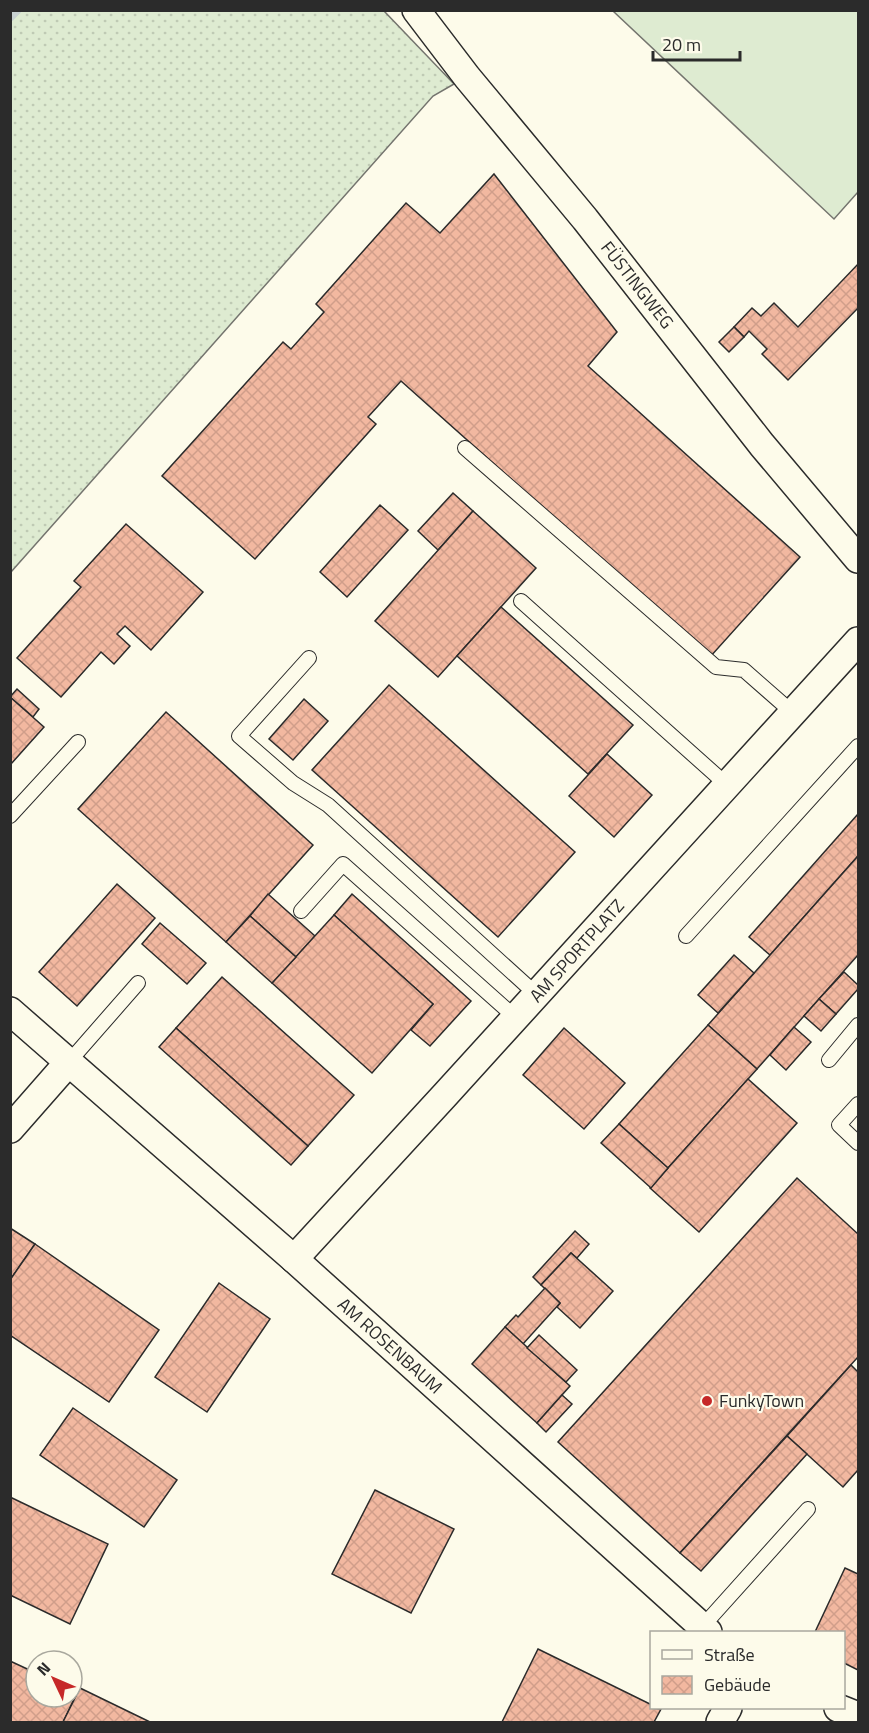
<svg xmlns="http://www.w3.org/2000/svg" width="869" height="1733" viewBox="0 0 869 1733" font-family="'Titillium Web',sans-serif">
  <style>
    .grass { fill: url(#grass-dots); stroke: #74746e; stroke-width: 1.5 }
    .garden { fill: #deebd1; stroke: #74746e; stroke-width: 1.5 }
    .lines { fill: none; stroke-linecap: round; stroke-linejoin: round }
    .stream { stroke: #c7d0d0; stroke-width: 9 }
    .building { fill: url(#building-cross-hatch); stroke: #2b2b2b; stroke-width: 1.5 }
    .service-casing { stroke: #2b2b2b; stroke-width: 16 }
    .minor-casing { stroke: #2b2b2b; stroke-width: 30 }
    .service { stroke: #fdfbea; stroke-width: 14 }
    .minor { stroke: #fdfbea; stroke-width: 27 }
    .poi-dot { fill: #c62828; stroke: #fdfbea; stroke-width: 2 }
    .labels { text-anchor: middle; stroke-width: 4.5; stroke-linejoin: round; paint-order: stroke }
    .street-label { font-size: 18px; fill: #2b2b2b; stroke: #fdfbea }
    .poi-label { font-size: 18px; fill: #2b2b2b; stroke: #fdfbea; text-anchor: start }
  </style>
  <defs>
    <pattern id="grass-dots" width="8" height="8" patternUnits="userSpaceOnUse" patternTransform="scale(1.5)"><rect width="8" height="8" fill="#deebd1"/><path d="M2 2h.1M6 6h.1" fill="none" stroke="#bfcab4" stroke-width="1.8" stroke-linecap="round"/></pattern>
    <pattern id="building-cross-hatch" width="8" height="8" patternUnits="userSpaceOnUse" patternTransform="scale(1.5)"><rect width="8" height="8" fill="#f2b8a0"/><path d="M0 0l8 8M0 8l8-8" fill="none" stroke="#d09e8a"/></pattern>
  </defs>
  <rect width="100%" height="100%" fill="#fdfbea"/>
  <path class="grass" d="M 11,10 L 384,11 L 454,84 L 433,96 L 11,572 Z"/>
  <path class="garden" d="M 613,11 L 858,11 L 858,192 L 834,219 Z"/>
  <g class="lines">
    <path class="stream" d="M 10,17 L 17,10"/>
  </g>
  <g class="building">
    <path d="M 494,174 L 617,332 L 588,366 L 800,557 L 710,657 L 401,381 L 368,417 L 376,424 L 255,559 L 162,476 L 283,342 L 291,349 L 324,312 L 316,304 L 406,203 L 440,233 Z"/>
    <path d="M 858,264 L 858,308 L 788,380 L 762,354 L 767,349 L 749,331 L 744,337 L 734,327 L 752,308 L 761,316 L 774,303 L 798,327 Z"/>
    <path d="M 734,327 L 744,337 L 729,352 L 719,342 Z"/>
    <path d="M 453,493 L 473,511 L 438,550 L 418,531 Z"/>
    <path d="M 380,505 L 408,530 L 347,597 L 320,572 Z"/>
    <path d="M 473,511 L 536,568 L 438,677 L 375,621 Z"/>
    <path d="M 126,524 L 203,592 L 151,650 L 125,626 L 117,634 L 130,646 L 114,664 L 101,652 L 61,697 L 17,658 L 81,587 L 74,581 Z"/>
    <path d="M 501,607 L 633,725 L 588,774 L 457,656 Z"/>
    <path d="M 389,685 L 575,852 L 498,937 L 312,770 Z"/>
    <path d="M 17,689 L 39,709 L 33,717 L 10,697 Z"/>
    <path d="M 10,697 L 44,727 L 11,764 L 10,763 Z"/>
    <path d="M 304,699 L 328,721 L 293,760 L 269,739 Z"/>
    <path d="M 166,712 L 313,845 L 226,942 L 78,809 Z"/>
    <path d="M 607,754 L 652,795 L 614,837 L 569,796 Z"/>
    <path d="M 858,814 L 858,856 L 770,955 L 749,937 Z"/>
    <path d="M 858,856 L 858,955 L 757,1069 L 708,1025 Z"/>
    <path d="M 117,884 L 155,918 L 77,1006 L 39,972 Z"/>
    <path d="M 268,894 L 315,936 L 296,957 L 250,916 Z"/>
    <path d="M 352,894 L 471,1001 L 430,1046 L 411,1030 L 433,1004 L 334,915 Z"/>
    <path d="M 334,915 L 433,1004 L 372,1073 L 272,983 Z"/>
    <path d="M 250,916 L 296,957 L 272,983 L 226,942 Z"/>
    <path d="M 160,923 L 206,963 L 187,984 L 142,944 Z"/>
    <path d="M 734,955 L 754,973 L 718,1013 L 698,995 Z"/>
    <path d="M 844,972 L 858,985 L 858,989 L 836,1014 L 819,999 Z"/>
    <path d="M 222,977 L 354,1095 L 308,1146 L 176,1028 Z"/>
    <path d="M 819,999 L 836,1014 L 821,1031 L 804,1016 Z"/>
    <path d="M 708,1025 L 757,1069 L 668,1168 L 619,1124 Z"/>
    <path d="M 794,1027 L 811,1042 L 786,1070 L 770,1055 Z"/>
    <path d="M 176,1028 L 308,1146 L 291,1165 L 159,1047 Z"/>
    <path d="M 564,1028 L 625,1083 L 584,1129 L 523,1075 Z"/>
    <path d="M 748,1079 L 797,1123 L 699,1232 L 650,1188 Z"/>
    <path d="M 619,1124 L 668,1168 L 651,1188 L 601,1143 Z"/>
    <path d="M 797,1178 L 858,1234 L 858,1357 L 680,1553 L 558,1442 Z"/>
    <path d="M 10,1228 L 35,1244 L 10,1280 Z"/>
    <path d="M 575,1231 L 589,1244 L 577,1258 L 571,1253 L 541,1285 L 533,1277 Z"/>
    <path d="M 35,1244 L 159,1330 L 109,1402 L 10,1335 L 10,1280 Z"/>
    <path d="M 571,1253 L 613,1291 L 580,1328 L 557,1307 L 560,1303 L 541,1285 Z"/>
    <path d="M 219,1283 L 270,1319 L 207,1412 L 155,1377 Z"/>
    <path d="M 545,1288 L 560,1303 L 523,1344 L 505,1327 L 516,1315 L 518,1317 Z"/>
    <path d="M 505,1327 L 570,1386 L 537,1423 L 472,1364 Z"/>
    <path d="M 539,1335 L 577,1370 L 566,1382 L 527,1348 Z"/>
    <path d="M 851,1365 L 858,1372 L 858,1470 L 843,1487 L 787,1436 Z"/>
    <path d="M 562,1395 L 572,1404 L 546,1432 L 537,1423 Z"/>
    <path d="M 73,1408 L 177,1480 L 144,1527 L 40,1455 Z"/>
    <path d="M 787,1436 L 807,1454 L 701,1571 L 680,1553 Z"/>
    <path d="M 375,1490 L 454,1529 L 411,1613 L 332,1574 Z"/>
    <path d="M 10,1497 L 108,1544 L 70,1624 L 10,1595 Z"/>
    <path d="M 845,1568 L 858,1574 L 858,1670 L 844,1663 L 844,1632 L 815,1632 Z"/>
    <path d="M 538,1649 L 652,1705 L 652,1708 L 661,1709 L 654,1722 L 502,1722 Z"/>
    <path d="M 10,1661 L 36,1673 L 36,1697 L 72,1697 L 72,1691 L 77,1693 L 63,1722 L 10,1722 Z"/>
    <path d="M 80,1688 L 150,1722 L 63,1722 Z"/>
  </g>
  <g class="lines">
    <g class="service-casing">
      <g id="service">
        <path d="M 465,448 L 716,667 L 744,670 L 793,713"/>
        <path d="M 521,601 L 727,785"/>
        <path d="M 309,658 L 239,736 L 293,783 L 328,805 L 537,995"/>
        <path d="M 10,816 L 78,742"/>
        <path d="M 301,911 L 343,864 L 516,1018"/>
        <path d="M 686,936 L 858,746"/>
        <path d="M 829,1060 L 858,1025"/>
        <path d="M 68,1063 L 138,983"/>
        <path d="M 858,1104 L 839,1125 L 858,1143"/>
        <path d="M 702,1627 L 808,1509"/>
      </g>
    </g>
    <g class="minor-casing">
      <g id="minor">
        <path d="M 416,10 L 467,77 L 585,219 L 762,445 L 858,559"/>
        <path d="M 10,1011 L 294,1259 L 708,1632"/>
        <path d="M 10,1129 L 68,1063"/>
        <path d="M 294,1259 L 445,1095 L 858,641"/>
        <path d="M 838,1708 L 858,1716"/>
        <path d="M 720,1722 L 728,1708"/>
      </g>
    </g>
    <use href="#service" class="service"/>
    <use href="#minor" class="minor"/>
  </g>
  <circle class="poi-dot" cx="707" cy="1401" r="6"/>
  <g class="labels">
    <g class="street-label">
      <text transform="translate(637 285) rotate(52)" y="6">FÜSTINGWEG</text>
      <text transform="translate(577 951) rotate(-48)" y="6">AM SPORTPLATZ</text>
      <text transform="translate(390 1346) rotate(42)" y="6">AM ROSENBAUM</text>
    </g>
    <g class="poi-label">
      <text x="719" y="1407">FunkyTown</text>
    </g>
  </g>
  <rect width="869" height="1733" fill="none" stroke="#2b2b2b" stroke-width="24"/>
  <rect x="650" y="1631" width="195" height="78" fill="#fdfbea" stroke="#a9a89e" stroke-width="1.5"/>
  <rect x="662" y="1650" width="30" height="9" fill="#fdfbea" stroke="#a9a89e" stroke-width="1.5"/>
  <text x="704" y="1661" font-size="18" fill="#2b2b2b">Straße</text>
  <rect x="662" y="1676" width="30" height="18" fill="url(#building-cross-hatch)" stroke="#a9a89e" stroke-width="1.5"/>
  <text x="704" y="1691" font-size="18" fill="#2b2b2b">Gebäude</text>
  <g transform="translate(54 1679) rotate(314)"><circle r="28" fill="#fdfbea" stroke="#a9a89e" stroke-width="1.5"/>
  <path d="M0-4.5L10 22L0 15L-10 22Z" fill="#c62828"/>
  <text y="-9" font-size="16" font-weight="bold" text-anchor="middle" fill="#2b2b2b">N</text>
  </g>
  <path d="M653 51v9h87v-9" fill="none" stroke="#2b2b2b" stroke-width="3"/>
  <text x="662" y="51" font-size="18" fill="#2b2b2b" stroke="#fdfbea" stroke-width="4.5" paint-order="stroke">20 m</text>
</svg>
